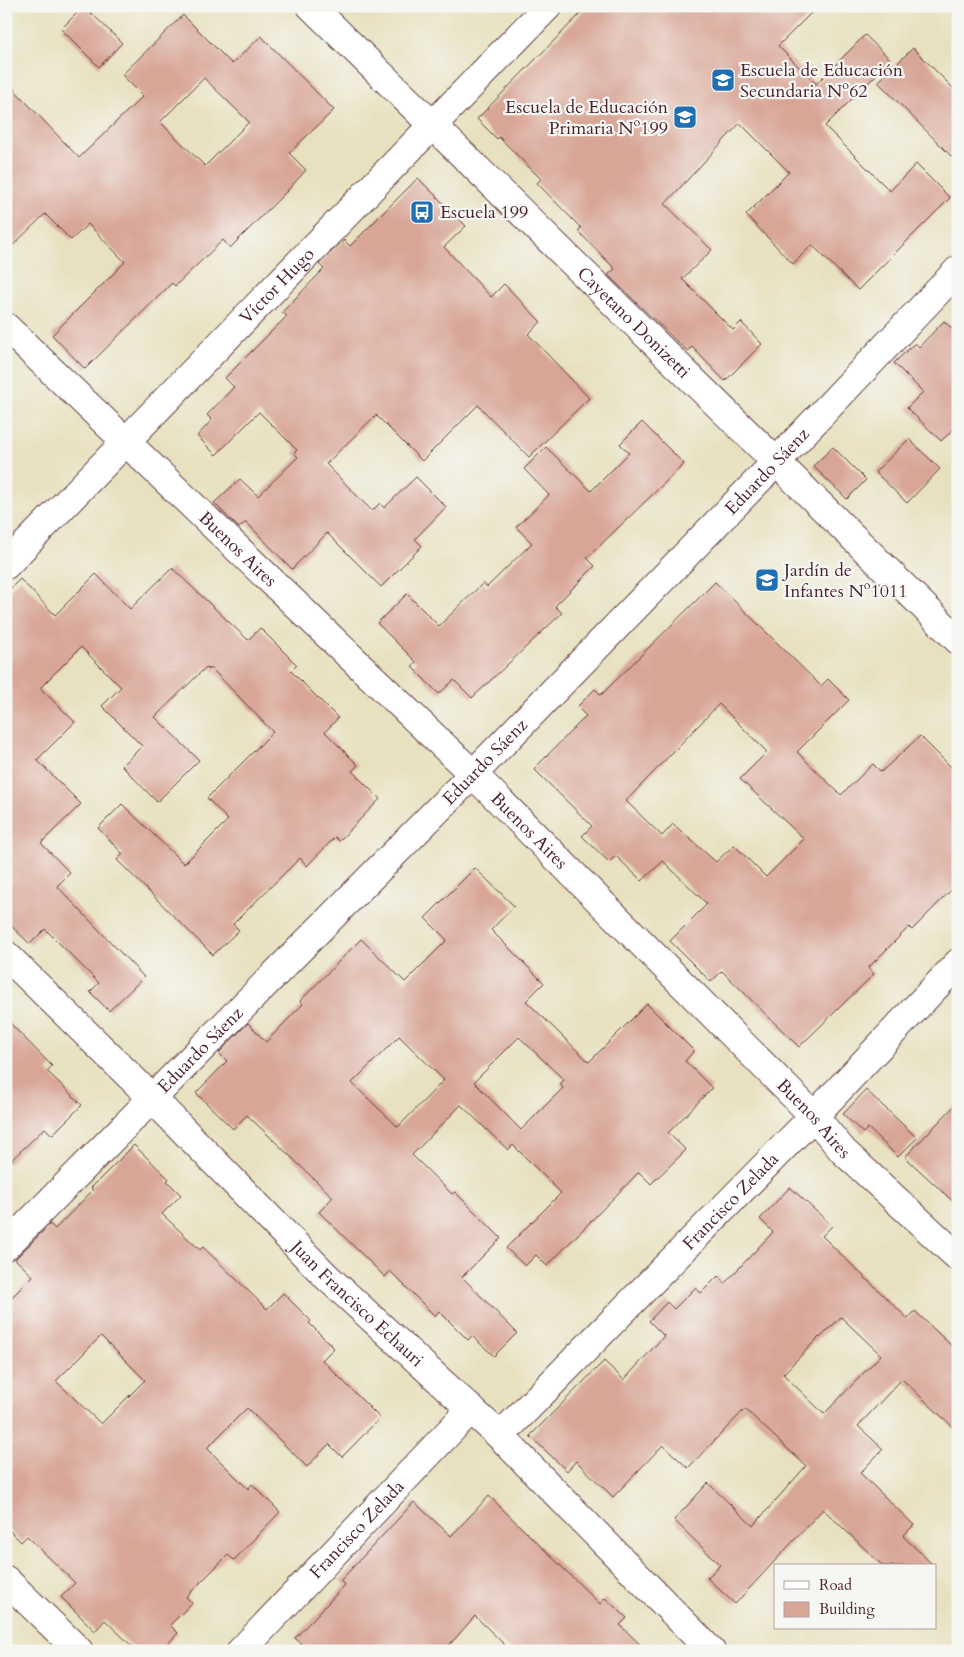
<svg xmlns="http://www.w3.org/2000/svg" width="964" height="1657" viewBox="0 0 964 1657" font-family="Cardo,serif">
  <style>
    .building { fill: #d8a697; fill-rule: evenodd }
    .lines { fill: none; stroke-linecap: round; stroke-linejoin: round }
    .minor-casing { stroke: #623c41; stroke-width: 30 }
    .minor { stroke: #fff; stroke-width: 28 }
    .labels { text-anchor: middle; stroke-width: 4.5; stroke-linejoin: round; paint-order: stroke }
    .poi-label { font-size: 18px; fill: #4a1f2b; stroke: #f6f6f2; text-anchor: start }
    .street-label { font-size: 18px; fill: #4a1f2b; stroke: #f6f6f2 }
  </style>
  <rect width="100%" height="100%" fill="#f6f6f2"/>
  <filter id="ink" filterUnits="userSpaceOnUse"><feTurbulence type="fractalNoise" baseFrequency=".02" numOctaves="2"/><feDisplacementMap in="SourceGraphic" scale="10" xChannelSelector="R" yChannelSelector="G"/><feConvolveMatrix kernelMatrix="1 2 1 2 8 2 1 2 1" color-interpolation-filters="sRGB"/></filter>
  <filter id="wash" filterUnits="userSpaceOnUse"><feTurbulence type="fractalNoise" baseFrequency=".0096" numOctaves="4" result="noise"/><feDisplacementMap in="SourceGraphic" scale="20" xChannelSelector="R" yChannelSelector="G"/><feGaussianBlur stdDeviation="1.12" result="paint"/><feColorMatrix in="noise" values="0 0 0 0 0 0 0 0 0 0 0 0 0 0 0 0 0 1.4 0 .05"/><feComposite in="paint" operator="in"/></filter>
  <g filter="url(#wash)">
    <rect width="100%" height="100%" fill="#e8e1c0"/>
    <g id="blocks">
      <g class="building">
        <path d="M 84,6 L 122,43 L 99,67 L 61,29 Z"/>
        <path d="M 588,6 L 818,6 L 778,46 L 816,84 L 865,35 L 891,60 L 825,126 L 890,191 L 916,164 L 950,198 L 858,290 L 812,245 L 793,264 L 746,215 L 789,172 L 740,123 L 665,204 L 712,250 L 682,279 L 733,330 L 741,322 L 762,344 L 725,381 L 692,347 L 687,351 L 608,275 L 615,269 L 578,231 L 581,228 L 537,183 L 541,179 L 499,137 L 497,139 L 477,119 Z"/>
        <path d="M 183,15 L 232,64 L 261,36 L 334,110 L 289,153 L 306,170 L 288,190 L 230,248 L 223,240 L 175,286 L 172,283 L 85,369 L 52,335 L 125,262 L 88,224 L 71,240 L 45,214 L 6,252 L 6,81 L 79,158 L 143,96 L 122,75 ZM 204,78 L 249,122 L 205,166 L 160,122 Z"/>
        <path d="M 913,48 L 958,93 L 958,163 L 878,82 Z"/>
        <path d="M 418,178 L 466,226 L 444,247 L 491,297 L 504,284 L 541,322 L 528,334 L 589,398 L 529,457 L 478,405 L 422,461 L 376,415 L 326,464 L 372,511 L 380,503 L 384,508 L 416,477 L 446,507 L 415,539 L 422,546 L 381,587 L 327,533 L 292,569 L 246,522 L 239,528 L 214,503 L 240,479 L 258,496 L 298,457 L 294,453 L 297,450 L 259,412 L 216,455 L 197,436 L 212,420 L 207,415 L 234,387 L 225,378 L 287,316 L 282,312 L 324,269 L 319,264 L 344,240 L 350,246 Z"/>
        <path d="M 944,321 L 958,334 L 958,425 L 941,441 L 907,408 L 923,392 L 894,363 L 915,343 L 919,347 Z"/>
        <path d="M 642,422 L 684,464 L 587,558 L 595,566 L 555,606 L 562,613 L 472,698 L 454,680 L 439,694 L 412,667 L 416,662 L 377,623 L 407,594 L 439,626 L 483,583 L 487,587 L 532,543 L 516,527 L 549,495 L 524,469 L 546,447 L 591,491 L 629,453 L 620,444 Z"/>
        <path d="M 909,439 L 940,469 L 907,503 L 875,472 Z"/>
        <path d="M 833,447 L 866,480 L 847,499 L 813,466 Z"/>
        <path d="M 172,568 L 248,640 L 260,628 L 297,665 L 291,671 L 338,718 L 325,732 L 358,765 L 352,771 L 380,799 L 339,841 L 335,837 L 307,866 L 300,858 L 233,924 L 239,930 L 213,955 L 117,860 L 123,854 L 98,828 L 122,804 L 184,864 L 228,820 L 207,798 L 273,732 L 211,668 L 209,670 L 206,667 L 155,717 L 199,760 L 157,802 L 122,766 L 142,746 L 102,706 L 121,687 L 81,647 L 40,688 L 75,722 L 37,760 L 81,804 L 41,843 L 70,873 L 57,886 L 144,977 L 109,1011 L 90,992 L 99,983 L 45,929 L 30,944 L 6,921 L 6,593 L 20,579 L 55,615 L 96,574 L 130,609 Z"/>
        <path d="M 715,582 L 821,686 L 828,679 L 849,700 L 797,752 L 841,795 L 873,764 L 881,772 L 920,736 L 958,774 L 958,883 L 912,930 L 909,927 L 868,968 L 874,974 L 799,1047 L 722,971 L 711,982 L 670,941 L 707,904 L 663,861 L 642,881 L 616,856 L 609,862 L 582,836 L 592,826 L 534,769 L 586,716 L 577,707 L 595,689 L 601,695 ZM 719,704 L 767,752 L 740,779 L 804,839 L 766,877 L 734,845 L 716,862 L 673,824 L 662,836 L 626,801 Z"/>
        <path d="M 475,868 L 514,906 L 491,930 L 544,983 L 526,1001 L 589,1062 L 647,1004 L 694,1051 L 685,1061 L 712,1088 L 668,1133 L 686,1150 L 651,1184 L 639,1172 L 547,1266 L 536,1255 L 525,1266 L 506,1248 L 561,1193 L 513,1145 L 508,1150 L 461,1105 L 412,1155 L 452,1194 L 455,1192 L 501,1238 L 462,1277 L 517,1333 L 494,1356 L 472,1336 L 468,1340 L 439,1311 L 435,1316 L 390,1271 L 385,1277 L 319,1212 L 333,1197 L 247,1115 L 233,1129 L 196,1093 L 227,1061 L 219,1053 L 248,1023 L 266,1042 L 303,1004 L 300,1001 L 361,939 L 405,982 L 447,940 L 425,918 ZM 399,1036 L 444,1080 L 398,1127 L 352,1083 ZM 519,1037 L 564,1080 L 560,1084 L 563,1088 L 521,1130 L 474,1082 Z"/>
        <path d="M 6,1019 L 52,1066 L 47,1071 L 82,1105 L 52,1135 L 45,1128 L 6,1165 Z"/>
        <path d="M 866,1090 L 917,1138 L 898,1157 L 868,1128 L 863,1133 L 843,1114 Z"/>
        <path d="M 958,1102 L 958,1206 L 905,1157 Z"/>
        <path d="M 134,1145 L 169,1179 L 167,1181 L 181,1195 L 162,1214 L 200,1250 L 203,1247 L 267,1309 L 283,1293 L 311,1321 L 309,1323 L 334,1348 L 322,1360 L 380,1418 L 342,1457 L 329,1444 L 307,1467 L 247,1408 L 207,1448 L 248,1489 L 252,1484 L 280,1512 L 234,1560 L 228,1555 L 186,1597 L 192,1603 L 170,1625 L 178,1633 L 161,1651 L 137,1651 L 105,1620 L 95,1631 L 61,1597 L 75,1583 L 27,1536 L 21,1542 L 6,1527 L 6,1303 L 33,1276 L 15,1259 L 50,1224 L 55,1229 L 93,1190 L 91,1188 ZM 101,1336 L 145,1380 L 101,1424 L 56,1381 Z"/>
        <path d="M 790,1187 L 832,1226 L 822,1236 L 908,1319 L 915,1311 L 958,1352 L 958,1432 L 902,1379 L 858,1426 L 883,1449 L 860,1473 L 914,1525 L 903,1536 L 934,1566 L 883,1566 L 823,1509 L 735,1604 L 707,1578 L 720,1565 L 674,1520 L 708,1483 L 753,1526 L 806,1466 L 745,1409 L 688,1468 L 663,1445 L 613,1497 L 576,1461 L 567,1471 L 530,1436 L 604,1361 L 624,1380 L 664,1336 L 649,1321 L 667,1302 L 674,1309 L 695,1288 L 701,1293 L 718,1276 L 725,1283 L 773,1232 L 760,1219 ZM 841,1317 L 881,1355 L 824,1414 L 783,1374 L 819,1337 L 820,1338 Z"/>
        <path d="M 489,1496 L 600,1604 L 605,1598 L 627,1618 L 620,1625 L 647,1651 L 511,1651 L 475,1616 L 444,1651 L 309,1651 L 295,1638 L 345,1585 L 340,1581 L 414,1502 L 451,1536 Z"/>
      </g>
    </g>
  </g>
  <g filter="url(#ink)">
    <use href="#blocks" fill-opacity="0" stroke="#623c41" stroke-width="1"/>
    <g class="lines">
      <g class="minor-casing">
        <g id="minor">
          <path id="s1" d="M 311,6 L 958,640"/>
          <path id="s2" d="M 6,327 L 473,774 L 814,1116 L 843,1151 L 958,1257"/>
          <path id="s3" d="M 6,565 L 548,6"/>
          <path id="s4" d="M 6,955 L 151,1097 L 327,1277 L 500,1436 L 711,1651"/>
          <path id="s5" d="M 6,1246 L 473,774 L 777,461 L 958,270"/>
          <path id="s6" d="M 500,1436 L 814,1116 L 958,963"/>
          <path d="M 6,1580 L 79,1651"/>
          <path id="s7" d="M 241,1651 L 471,1409"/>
        </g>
      </g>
      <use href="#minor" class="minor"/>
    </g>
  </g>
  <defs>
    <g id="school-square" transform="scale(1.25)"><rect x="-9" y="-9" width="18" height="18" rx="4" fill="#1f6fb2" stroke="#f6f6f2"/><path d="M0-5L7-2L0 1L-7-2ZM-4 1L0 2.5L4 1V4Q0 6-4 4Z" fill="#fff"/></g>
    <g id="bus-square" transform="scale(1.25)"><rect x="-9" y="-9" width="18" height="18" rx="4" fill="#1f6fb2" stroke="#f6f6f2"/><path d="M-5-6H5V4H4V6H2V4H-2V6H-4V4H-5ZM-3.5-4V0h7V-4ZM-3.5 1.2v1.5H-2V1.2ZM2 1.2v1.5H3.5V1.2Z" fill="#fff"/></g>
  </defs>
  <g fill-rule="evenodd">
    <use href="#school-square" x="723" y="80"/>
    <use href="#school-square" x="685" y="117"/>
    <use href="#bus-square" x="422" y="212"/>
    <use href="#school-square" x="767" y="580"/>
  </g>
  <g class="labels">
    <g class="poi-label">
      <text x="740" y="76">Escuela de Educación<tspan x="740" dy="21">Secundaria Nº62</tspan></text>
      <text x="668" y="113" text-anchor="end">Escuela de Educación<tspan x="668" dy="21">Primaria Nº199</tspan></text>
      <text x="440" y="218">Escuela 199</text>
      <text x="784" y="576">Jardín de<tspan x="784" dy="21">Infantes Nº1011</tspan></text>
    </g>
    <g class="street-label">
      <text dy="6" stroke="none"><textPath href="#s3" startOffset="389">Víctor Hugo</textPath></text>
      <text dy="6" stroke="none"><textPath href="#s1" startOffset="452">Cayetano Donizetti</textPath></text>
      <text dy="6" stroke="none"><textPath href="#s5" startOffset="1086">Eduardo Sáenz</textPath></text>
      <text dy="6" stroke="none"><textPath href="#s2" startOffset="321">Buenos Aires</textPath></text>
      <text dy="6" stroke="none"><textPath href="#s5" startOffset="681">Eduardo Sáenz</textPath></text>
      <text dy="6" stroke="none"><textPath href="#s2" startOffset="726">Buenos Aires</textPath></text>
      <text dy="6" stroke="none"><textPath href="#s5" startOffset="276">Eduardo Sáenz</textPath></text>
      <text dy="6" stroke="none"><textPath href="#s2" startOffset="1131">Buenos Aires</textPath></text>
      <text dy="6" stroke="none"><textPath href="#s6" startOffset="329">Francisco Zelada</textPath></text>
      <text dy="6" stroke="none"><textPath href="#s4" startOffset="495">Juan Francisco Echauri</textPath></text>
      <text dy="6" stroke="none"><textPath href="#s7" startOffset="168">Francisco Zelada</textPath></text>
    </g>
  </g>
  <rect width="964" height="1657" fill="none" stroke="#f6f6f2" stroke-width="25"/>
  <rect x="774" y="1564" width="162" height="65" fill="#f6f6f2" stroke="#b1a0a2"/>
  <rect x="784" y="1581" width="25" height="8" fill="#ffffff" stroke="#b1a0a2"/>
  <text x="819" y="1590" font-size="15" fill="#4a1f2b">Road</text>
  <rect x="784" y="1602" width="25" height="15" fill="#d8a697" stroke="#b1a0a2"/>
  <text x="819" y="1614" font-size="15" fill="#4a1f2b">Building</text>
</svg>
